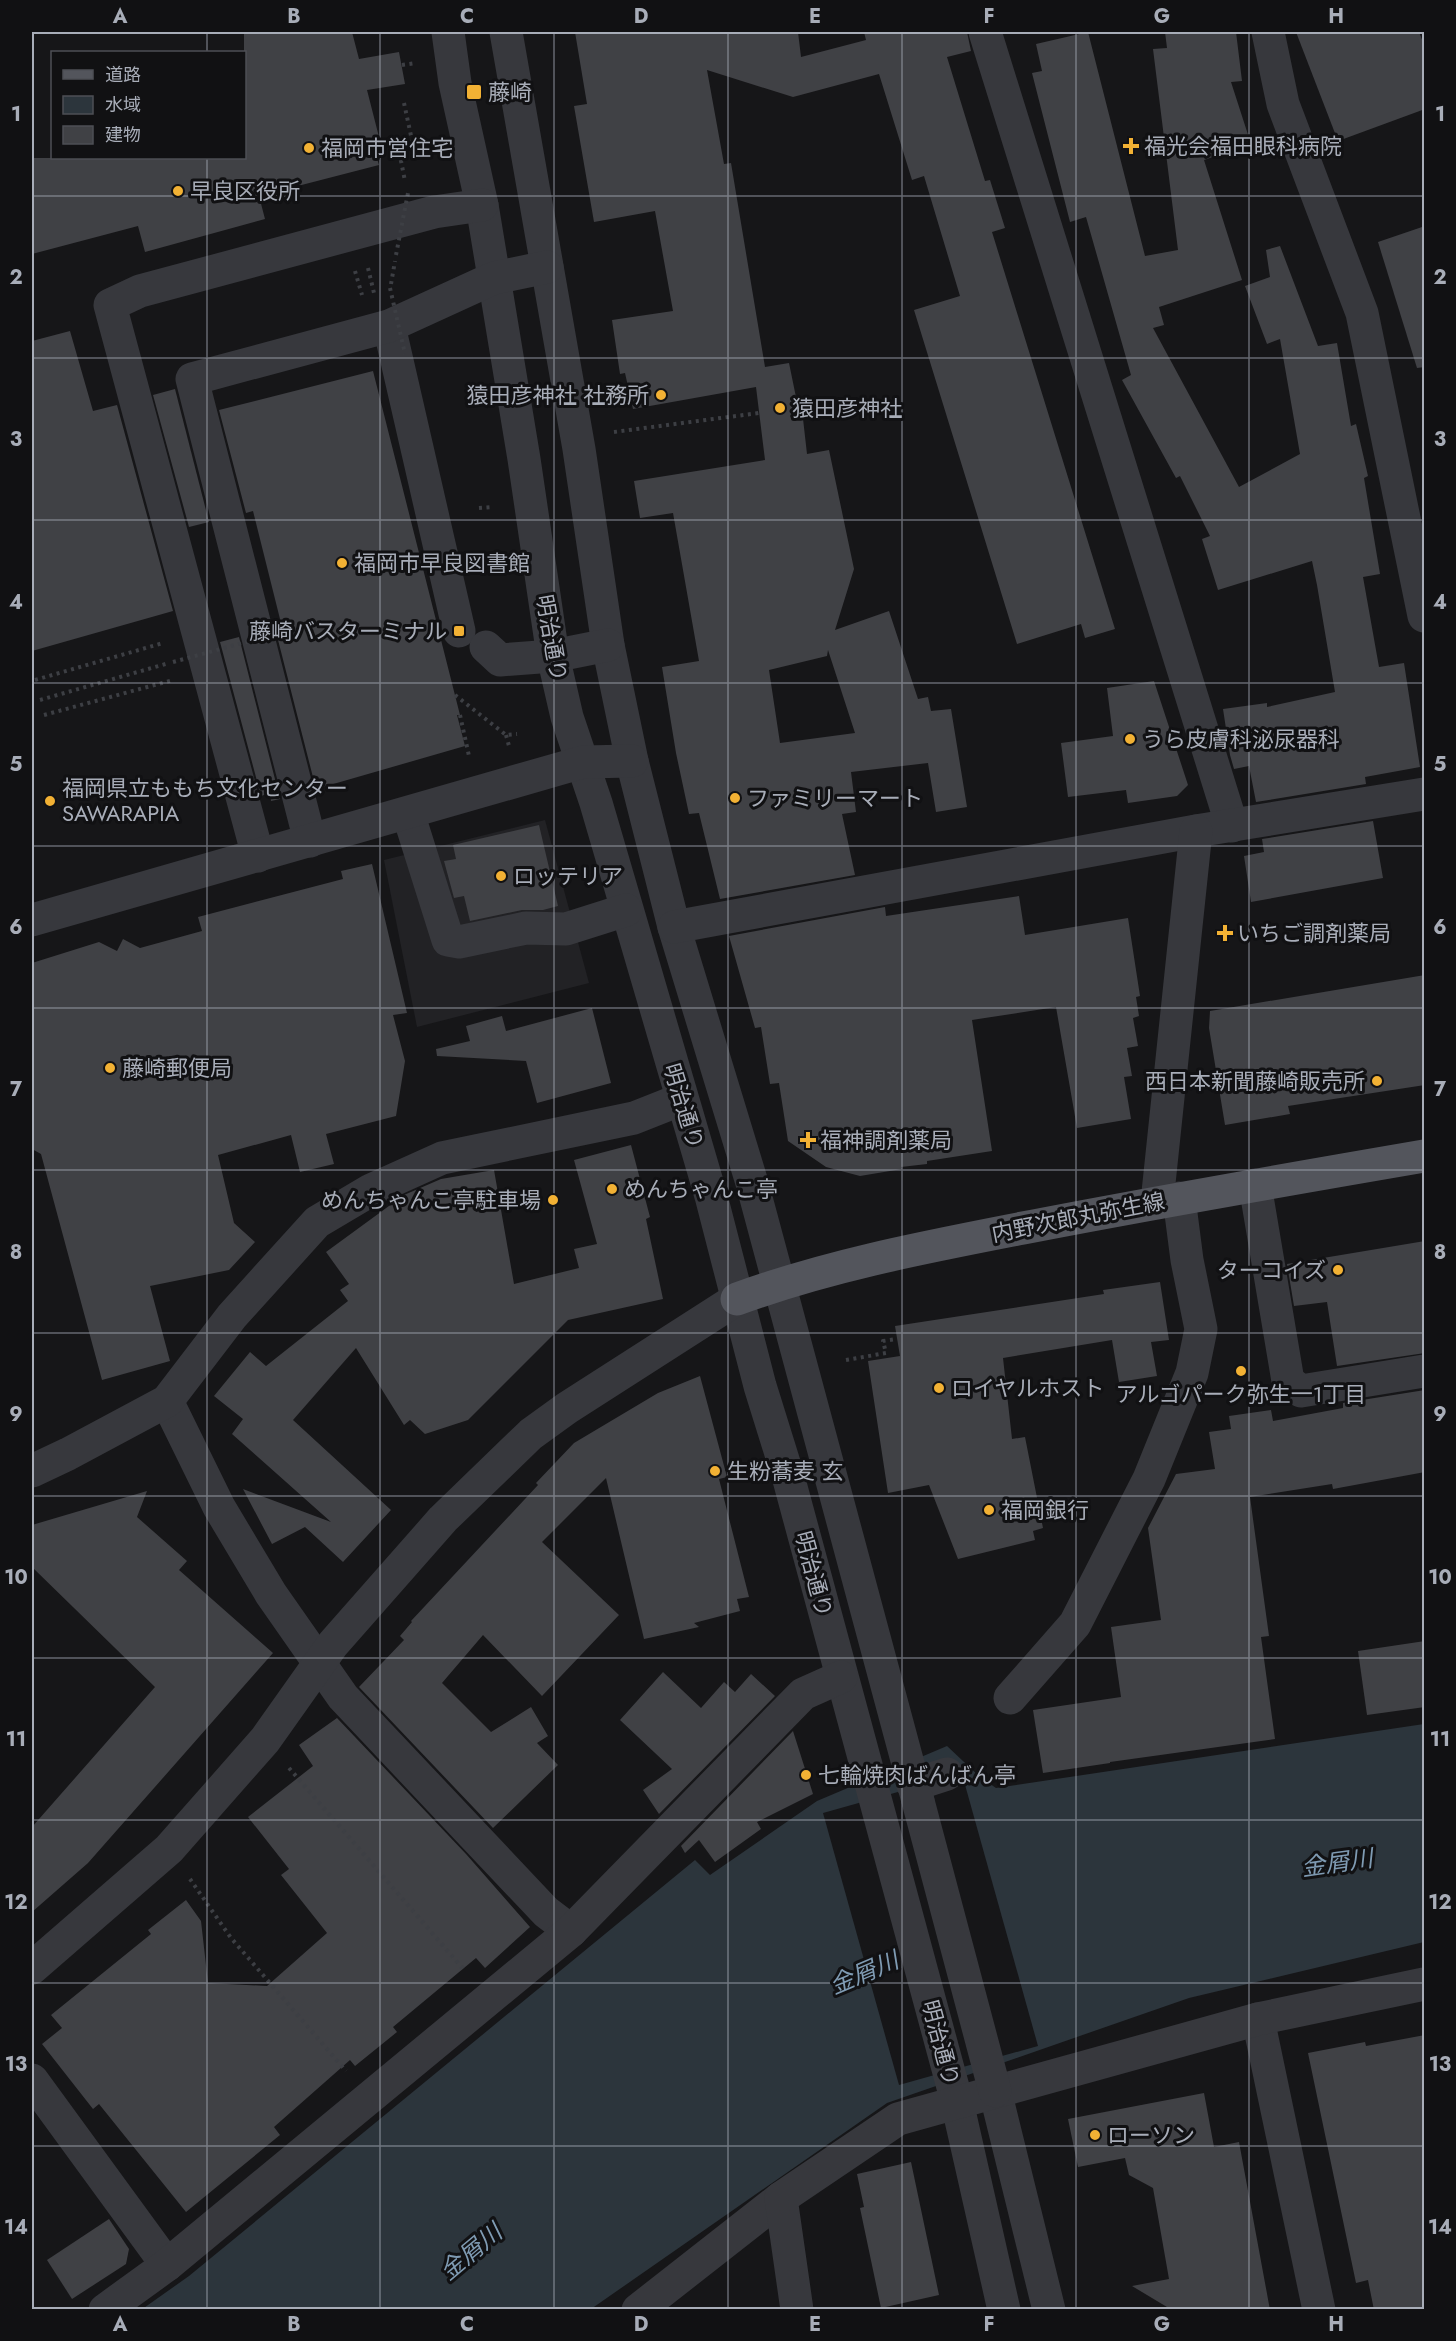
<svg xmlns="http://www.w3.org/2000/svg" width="1456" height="2341" viewBox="0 0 1456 2341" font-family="Jost,'Noto Sans JP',sans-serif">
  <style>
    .built { fill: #222225 }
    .water { fill: #2c353c }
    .pier { fill: #161618 }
    .building { fill: #404145; fill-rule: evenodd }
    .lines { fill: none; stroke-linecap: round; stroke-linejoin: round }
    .path { stroke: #3d3f44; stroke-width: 4; stroke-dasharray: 3 4.5; stroke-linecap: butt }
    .minor { stroke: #37383d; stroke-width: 33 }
    .major { stroke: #53555c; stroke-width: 33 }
    .path-bridge { stroke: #3d3f44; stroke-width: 4; stroke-dasharray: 3 4.5; stroke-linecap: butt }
    .minor-bridge { stroke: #37383d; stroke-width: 33 }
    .grid { fill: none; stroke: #a8adb8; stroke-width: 1.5; stroke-opacity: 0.55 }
    .poi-dot { fill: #f2b134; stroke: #111113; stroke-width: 2 }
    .labels { text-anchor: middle; stroke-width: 6; stroke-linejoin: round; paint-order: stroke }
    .poi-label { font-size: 22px; fill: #a8adb8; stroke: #111113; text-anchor: start }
    .street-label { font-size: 22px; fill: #a8adb8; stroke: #111113 }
    .water-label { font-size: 24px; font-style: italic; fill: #7f9bb3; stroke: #111113 }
    .neatline { fill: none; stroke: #a8adb8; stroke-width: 2 }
    .grid-label { font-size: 20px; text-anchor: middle; font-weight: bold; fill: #a8adb8 }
  </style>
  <rect width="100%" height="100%" fill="#161618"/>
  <path class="built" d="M 545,820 L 589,983 L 417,1027 L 384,860 Z"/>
  <path class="water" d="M 1424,1724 L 1424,1942 L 1189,1998 L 887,2103 L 591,2309 L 141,2310 L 189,2276 L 695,1860 L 710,1875 L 817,1801 L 947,1746 L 980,1777 L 996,1788 Z"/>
  <path class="pier" d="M 962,1774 L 1038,2046 L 899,2085 L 823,1813 Z"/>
  <g class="building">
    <path d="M 244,32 L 352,32 L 359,59 L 399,52 L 405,84 L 367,90 L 379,137 L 371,139 L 379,165 L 259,196 L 265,219 L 145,252 L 138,226 L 32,254 L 32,158 L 244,158 Z"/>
    <path d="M 575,32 L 798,32 L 801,57 L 866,40 L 864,32 L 967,32 L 971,51 L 947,57 L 985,181 L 990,180 L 1005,228 L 992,232 L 1115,629 L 1085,638 L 1081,624 L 1017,644 L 914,310 L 960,296 L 924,176 L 912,180 L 879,74 L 793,97 L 707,70 L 724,164 L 731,163 L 765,367 L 789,363 L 797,402 L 801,401 L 807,454 L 829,450 L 854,569 L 835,630 L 889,611 L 918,699 L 928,697 L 931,711 L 951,709 L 967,807 L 936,812 L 928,763 L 851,772 L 856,812 L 842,814 L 855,875 L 720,899 L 699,813 L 689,814 L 676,753 L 662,667 L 699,661 L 673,513 L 640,518 L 634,481 L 765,460 L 756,387 L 633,409 L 625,373 L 620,374 L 612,320 L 673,311 L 655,211 L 594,222 L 574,106 L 587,104 ZM 828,650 L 855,733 L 780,743 L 769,670 L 827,656 Z"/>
    <path d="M 1088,32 L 1145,256 L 1178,250 L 1153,49 L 1167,48 L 1165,32 L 1236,32 L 1242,81 L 1231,82 L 1251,144 L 1204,160 L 1242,280 L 1159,307 L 1164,325 L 1153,328 L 1239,487 L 1300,454 L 1280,339 L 1267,344 L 1245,286 L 1270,277 L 1266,250 L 1280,246 L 1318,346 L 1337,343 L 1351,426 L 1356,424 L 1368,476 L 1364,478 L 1380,574 L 1363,577 L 1379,667 L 1404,663 L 1420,767 L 1365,777 L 1366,784 L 1256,802 L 1249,766 L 1234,769 L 1230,755 L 1223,709 L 1267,703 L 1267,707 L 1335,692 L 1317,585 L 1312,561 L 1218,590 L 1202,539 L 1210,536 L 1180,476 L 1176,478 L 1122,380 L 1131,375 L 1086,217 L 1070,222 L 1032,73 L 1042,71 L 1036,44 Z"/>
    <path d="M 1296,32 L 1419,32 L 1425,47 L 1425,109 L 1338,141 Z"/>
    <path d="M 1425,226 L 1425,367 L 1417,368 L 1378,242 Z"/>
    <path d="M 70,331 L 93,411 L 117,405 L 173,611 L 32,651 L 32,341 Z"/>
    <path d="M 373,371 L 460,715 L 457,715 L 465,746 L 316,789 L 275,628 L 282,627 L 253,511 L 246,513 L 219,410 Z"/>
    <path d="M 175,389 L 209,522 L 189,527 L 153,395 Z"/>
    <path d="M 239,637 L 280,799 L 271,801 L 270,793 L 261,796 L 220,642 Z"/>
    <path d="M 1154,681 L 1188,785 L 1177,796 L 1128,803 L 1126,790 L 1068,797 L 1061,743 L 1113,736 L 1107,688 Z"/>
    <path d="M 1373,821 L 1383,878 L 1251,902 L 1244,856 L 1264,852 L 1262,839 Z"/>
    <path d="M 539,825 L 558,906 L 543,910 L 522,910 L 470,921 L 464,896 L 454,898 L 444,861 L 456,859 L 453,845 Z"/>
    <path d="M 372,864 L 407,1013 L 393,1015 L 405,1061 L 396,1116 L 326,1134 L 334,1164 L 300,1172 L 291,1135 L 218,1155 L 234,1223 L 255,1242 L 229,1270 L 150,1286 L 170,1361 L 102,1380 L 41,1154 L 32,1149 L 32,963 L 99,942 L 117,951 L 123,939 L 140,948 L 202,931 L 198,917 L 343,879 L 341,871 Z"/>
    <path d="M 1019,896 L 1025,935 L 1128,918 L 1140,996 L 1136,997 L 1139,1016 L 1133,1018 L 1138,1046 L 1127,1048 L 1132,1076 L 1124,1077 L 1131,1119 L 1077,1128 L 1056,1007 L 972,1020 L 992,1151 L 927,1161 L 927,1164 L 901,1167 L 902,1169 L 860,1176 L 826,1167 L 788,1141 L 779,1083 L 770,1084 L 761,1027 L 755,1028 L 729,936 L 885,907 L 886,916 Z"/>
    <path d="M 1425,975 L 1425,1085 L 1288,1106 L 1290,1114 L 1225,1125 L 1209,1028 L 1210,1011 Z"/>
    <path d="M 592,1008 L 611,1083 L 537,1103 L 526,1061 L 437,1056 L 436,1049 L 470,1041 L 466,1026 L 502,1016 L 506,1031 Z"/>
    <path d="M 631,1145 L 650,1217 L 646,1219 L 663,1299 L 568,1320 L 468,1420 L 425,1434 L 410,1420 L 404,1425 L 356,1348 L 293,1420 L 391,1510 L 343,1562 L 305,1527 L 272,1544 L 243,1489 L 331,1522 L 232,1434 L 243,1419 L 214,1396 L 250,1352 L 266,1366 L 348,1301 L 340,1290 L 349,1284 L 326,1252 L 404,1195 L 441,1179 L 494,1170 L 514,1284 L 579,1268 L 574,1249 L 597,1244 L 574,1160 Z"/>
    <path d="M 1425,1241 L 1425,1353 L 1337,1366 L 1327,1302 L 1294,1306 L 1287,1264 Z"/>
    <path d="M 1160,1282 L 1169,1340 L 1151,1342 L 1157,1376 L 1119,1382 L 1112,1340 L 1003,1358 L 1012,1439 L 1025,1437 L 1043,1528 L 1033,1531 L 1035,1540 L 958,1559 L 929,1485 L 888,1493 L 868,1361 L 900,1356 L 895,1326 L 1104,1294 L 1103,1290 Z"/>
    <path d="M 700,1376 L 727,1477 L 719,1479 L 749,1597 L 737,1599 L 740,1611 L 694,1623 L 699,1627 L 644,1639 L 606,1478 L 542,1542 L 619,1615 L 542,1696 L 483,1635 L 442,1683 L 491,1732 L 531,1707 L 548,1736 L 537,1743 L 558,1765 L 493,1828 L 359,1687 L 404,1640 L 400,1636 L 412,1622 L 411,1621 L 538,1485 L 536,1483 L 574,1443 L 658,1393 Z"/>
    <path d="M 1425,1390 L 1425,1472 L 1333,1489 L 1332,1484 L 1250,1497 L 1269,1636 L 1261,1637 L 1275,1739 L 1110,1762 L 1110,1763 L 1043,1773 L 1033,1710 L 1121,1697 L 1111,1627 L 1161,1620 L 1148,1528 L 1176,1474 L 1215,1469 L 1209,1432 L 1231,1429 L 1229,1416 L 1271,1410 L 1273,1421 L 1343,1408 L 1343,1403 Z"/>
    <path d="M 147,1491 L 137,1517 L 187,1561 L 179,1570 L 273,1653 L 88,1863 L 32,1912 L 32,1827 L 155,1687 L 32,1567 L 32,1525 Z"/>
    <path d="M 1425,1641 L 1425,1707 L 1367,1715 L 1358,1651 Z"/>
    <path d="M 663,1672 L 701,1708 L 724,1682 L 735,1692 L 751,1674 L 775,1696 L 659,1814 L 643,1790 L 672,1769 L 620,1720 Z"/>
    <path d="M 337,1718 L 466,1854 L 530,1927 L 485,1968 L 476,1958 L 393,2027 L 397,2032 L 355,2066 L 350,2060 L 274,2127 L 280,2135 L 186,2212 L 99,2104 L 93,2109 L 42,2044 L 62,2028 L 51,2015 L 151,1934 L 148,1930 L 186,1900 L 201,1921 L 208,1983 L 267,1986 L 327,1933 L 281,1875 L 289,1869 L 248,1817 L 313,1766 L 299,1745 Z"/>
    <path d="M 793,1731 L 813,1794 L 757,1822 L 761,1829 L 715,1862 L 699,1840 L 685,1853 L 681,1846 Z"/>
    <path d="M 1425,2035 L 1425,2310 L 1374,2310 L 1368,2280 L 1356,2283 L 1308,2053 L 1365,2042 L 1366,2046 Z"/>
    <path d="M 1204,2093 L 1214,2147 L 1239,2142 L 1270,2310 L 1172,2310 L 1132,2286 L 1169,2279 L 1153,2188 L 1129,2175 L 1125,2158 L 1078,2167 L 1068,2119 Z"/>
    <path d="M 911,2162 L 939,2295 L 881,2308 L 860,2208 L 864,2207 L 857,2174 Z"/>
    <path d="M 109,2219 L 129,2249 L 126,2264 L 72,2299 L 47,2260 Z"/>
  </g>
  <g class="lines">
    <g class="path">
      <path d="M 402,65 L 416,63"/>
      <path d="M 404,103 L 413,145 L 399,151 L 405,181"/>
      <path d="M 368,268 L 374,293"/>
      <path d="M 355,271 L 362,295"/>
      <path d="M 391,284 L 395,261"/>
      <path d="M 614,432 L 759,413"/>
      <path d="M 479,508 L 492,507"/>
      <path d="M 35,680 L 163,643"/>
      <path d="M 455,695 L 506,735 L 517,734"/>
      <path d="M 40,700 L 169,663"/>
      <path d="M 44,715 L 173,680"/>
      <path d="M 460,715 L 469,756"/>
      <path d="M 506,735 L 509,746"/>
      <path d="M 846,1360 L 886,1353 L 883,1341 L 897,1339"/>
      <path d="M 289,1768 L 465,1971"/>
      <path d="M 190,1879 L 231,1938 L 346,2071"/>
    </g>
    <g class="minor">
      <path d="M 448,32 L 455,83 L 482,205 L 524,459 L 553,656 L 567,717 L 596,803 L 711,1196 L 760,1386 L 788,1476 L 957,2102 L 1004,2310"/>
      <path d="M 506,32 L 579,449 L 608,645 L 632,761 L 674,927 L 752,1183 L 918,1801"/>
      <path d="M 985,32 L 1232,826"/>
      <path d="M 1268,32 L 1283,104 L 1362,313 L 1424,616"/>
      <path d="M 389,326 L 459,631"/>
      <path d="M 486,647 L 500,660 L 553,656 L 608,645"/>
      <path d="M 408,813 L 448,940 L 459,942 L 526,928 L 566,929 L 626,910"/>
      <path d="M 310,841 L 192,379 L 389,326 L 494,278 L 547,267"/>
      <path d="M 258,856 L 110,305 L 140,291 L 434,212 L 482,205"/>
      <path d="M 32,920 L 583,762 L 632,761"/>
      <path d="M 674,927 L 1196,831 L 1424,794"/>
      <path d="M 1255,1185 L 1288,1381 L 1301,1391 L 1424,1371"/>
      <path d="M 1157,1202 L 1196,831"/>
      <path d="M 167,1401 L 219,1507 L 271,1594 L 343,1697 L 546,1912 L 571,1931"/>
      <path d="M 32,1471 L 68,1454 L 167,1401 L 232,1316 L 317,1222 L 371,1190 L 442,1158 L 634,1118 L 682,1099"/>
      <path d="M 1010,1698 L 1075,1624 L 1149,1479 L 1192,1373 L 1201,1329 L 1187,1260 L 1179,1198"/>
      <path d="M 913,1785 L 947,1774"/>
      <path d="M 32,1968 L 169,1849 L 265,1740 L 333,1644 L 443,1519 L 531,1434 L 567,1408 L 737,1299"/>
      <path d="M 1258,2019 L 1319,2310"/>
      <path d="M 32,2080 L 167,2265"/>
      <path d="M 995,2091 L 1049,2310"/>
      <path d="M 105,2310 L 167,2265 L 571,1931 L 803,1694 L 841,1677"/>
      <path d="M 638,2310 L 781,2198"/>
      <path d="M 797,2310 L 781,2198 L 898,2119 L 1258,2019 L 1424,1984"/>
    </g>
    <path class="major" d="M 737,1299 C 830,1265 926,1247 1023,1228 C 1156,1202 1290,1179 1424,1156"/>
    <g class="path-bridge">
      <path d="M 396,255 L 408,193"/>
      <path d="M 390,288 L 405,354"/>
      <path d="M 173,662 L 279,633"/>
    </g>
    <path class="minor-bridge" d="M 918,1801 L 995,2091"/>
  </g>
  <path class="grid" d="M 207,32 L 207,52M 380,32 L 380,2310M 554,32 L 554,2310M 728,32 L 728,2310M 902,32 L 902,2310M 1076,32 L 1076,2310M 1249,32 L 1249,2310M 207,158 L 207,2310M 32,196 L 1424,196M 32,358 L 1424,358M 32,520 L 1424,520M 32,683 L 1424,683M 32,846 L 1424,846M 32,1008 L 1424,1008M 32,1170 L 1424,1170M 32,1333 L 1424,1333M 32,1496 L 1424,1496M 32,1658 L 1424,1658M 32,1820 L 1424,1820M 32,1983 L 1424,1983M 32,2146 L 1424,2146"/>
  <g class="poi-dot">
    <rect x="466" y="84" width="16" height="16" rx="3"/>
    <path d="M1128 137h6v6h6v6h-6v6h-6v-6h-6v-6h6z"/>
    <circle cx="309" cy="148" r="6"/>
    <circle cx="178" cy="191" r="6"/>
    <circle cx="661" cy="395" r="6"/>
    <circle cx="780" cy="408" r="6"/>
    <circle cx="342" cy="563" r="6"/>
    <rect x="453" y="625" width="12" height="12" rx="3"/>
    <circle cx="1130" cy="739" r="6"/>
    <circle cx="735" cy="798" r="6"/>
    <circle cx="50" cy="801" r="6"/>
    <circle cx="501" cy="876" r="6"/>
    <path d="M1222 924h6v6h6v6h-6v6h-6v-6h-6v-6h6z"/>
    <circle cx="110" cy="1068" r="6"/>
    <circle cx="1377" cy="1081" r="6"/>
    <path d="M805 1131h6v6h6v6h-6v6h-6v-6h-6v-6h6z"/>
    <circle cx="612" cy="1189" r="6"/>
    <circle cx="553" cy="1200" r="6"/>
    <circle cx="1338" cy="1270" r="6"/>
    <circle cx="1241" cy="1371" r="6"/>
    <circle cx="939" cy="1388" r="6"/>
    <circle cx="715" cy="1471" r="6"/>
    <circle cx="989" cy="1510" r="6"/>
    <circle cx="806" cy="1775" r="6"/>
    <circle cx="1095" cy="2135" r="6"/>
  </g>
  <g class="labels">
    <g class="poi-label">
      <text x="488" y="100">藤崎</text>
      <text x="1144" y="154">福光会福田眼科病院</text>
      <text x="321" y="156">福岡市営住宅</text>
      <text x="190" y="199">早良区役所</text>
      <text x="649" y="403" text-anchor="end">猿田彦神社 社務所</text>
      <text x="792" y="416">猿田彦神社</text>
      <text x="354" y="571">福岡市早良図書館</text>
      <text x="447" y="639" text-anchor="end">藤崎バスターミナル</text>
      <text x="1142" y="747">うら皮膚科泌尿器科</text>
      <text x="62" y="796">福岡県立ももち文化センター<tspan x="62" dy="25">SAWARAPIA</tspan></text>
      <text x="747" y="806">ファミリーマート</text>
      <text x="513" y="884">ロッテリア</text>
      <text x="1237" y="941">いちご調剤薬局</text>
      <text x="122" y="1076">藤崎郵便局</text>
      <text x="1365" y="1089" text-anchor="end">西日本新聞藤崎販売所</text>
      <text x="820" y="1148">福神調剤薬局</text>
      <text x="624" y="1197">めんちゃんこ亭</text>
      <text x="541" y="1208" text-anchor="end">めんちゃんこ亭駐車場</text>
      <text x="1326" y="1278" text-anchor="end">ターコイズ</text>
      <text x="951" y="1396">ロイヤルホスト</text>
      <text x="1241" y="1402" text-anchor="middle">アルゴパーク弥生一1丁目</text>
      <text x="727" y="1479">生粉蕎麦 玄</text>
      <text x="1001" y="1518">福岡銀行</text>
      <text x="818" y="1783">七輪焼肉ばんばん亭</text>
      <text x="1107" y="2143">ローソン</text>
    </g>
    <g class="street-label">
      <text transform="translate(552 638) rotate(80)" y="8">明治通り</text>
      <text transform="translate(684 1106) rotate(73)" y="8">明治通り</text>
      <text transform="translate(1078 1217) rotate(-11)" y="8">内野次郎丸弥生線</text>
      <text transform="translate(814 1574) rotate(75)" y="8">明治通り</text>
      <text transform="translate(941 2043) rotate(75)" y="8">明治通り</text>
    </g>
    <g class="water-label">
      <text transform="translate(1337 1863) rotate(-8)" y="8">金屑川</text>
      <text transform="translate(864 1973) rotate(-23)" y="8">金屑川</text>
      <text transform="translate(471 2252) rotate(-40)" y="8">金屑川</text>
    </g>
  </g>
  <rect width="1456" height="2341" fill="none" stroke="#111113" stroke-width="66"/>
  <rect x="51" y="51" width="195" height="108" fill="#111113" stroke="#4d4f55" stroke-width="1.5"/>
  <rect x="63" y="70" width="30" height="9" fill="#53555c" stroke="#4d4f55" stroke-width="1.5"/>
  <text x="105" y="81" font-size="18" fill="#a8adb8">道路</text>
  <rect x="63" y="96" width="30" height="18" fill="#2c353c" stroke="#4d4f55" stroke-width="1.5"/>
  <text x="105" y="111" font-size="18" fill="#a8adb8">水域</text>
  <rect x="63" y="126" width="30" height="18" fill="#404145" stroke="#4d4f55" stroke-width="1.5"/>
  <text x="105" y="141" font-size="18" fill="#a8adb8">建物</text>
  <rect x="33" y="33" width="1390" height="2275" class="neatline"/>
  <g class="grid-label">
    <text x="120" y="23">A</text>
    <text x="294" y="23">B</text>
    <text x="467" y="23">C</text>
    <text x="641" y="23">D</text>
    <text x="815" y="23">E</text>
    <text x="989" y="23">F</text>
    <text x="1162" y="23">G</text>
    <text x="1336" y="23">H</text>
    <text x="16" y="121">1</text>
    <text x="1440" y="121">1</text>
    <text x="16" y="284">2</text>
    <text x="1440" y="284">2</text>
    <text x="16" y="446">3</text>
    <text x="1440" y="446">3</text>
    <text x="16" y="609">4</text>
    <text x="1440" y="609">4</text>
    <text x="16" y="771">5</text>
    <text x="1440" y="771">5</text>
    <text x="16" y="934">6</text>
    <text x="1440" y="934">6</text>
    <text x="16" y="1096">7</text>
    <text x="1440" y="1096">7</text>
    <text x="16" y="1259">8</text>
    <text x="1440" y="1259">8</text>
    <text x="16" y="1421">9</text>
    <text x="1440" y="1421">9</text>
    <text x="16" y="1584">10</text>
    <text x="1440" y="1584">10</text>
    <text x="16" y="1746">11</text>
    <text x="1440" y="1746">11</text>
    <text x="16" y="1909">12</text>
    <text x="1440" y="1909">12</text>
    <text x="16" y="2071">13</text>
    <text x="1440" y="2071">13</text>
    <text x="16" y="2234">14</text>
    <text x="1440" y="2234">14</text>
    <text x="120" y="2331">A</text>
    <text x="294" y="2331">B</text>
    <text x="467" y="2331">C</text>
    <text x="641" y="2331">D</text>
    <text x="815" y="2331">E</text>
    <text x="989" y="2331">F</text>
    <text x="1162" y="2331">G</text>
    <text x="1336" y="2331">H</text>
  </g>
</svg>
